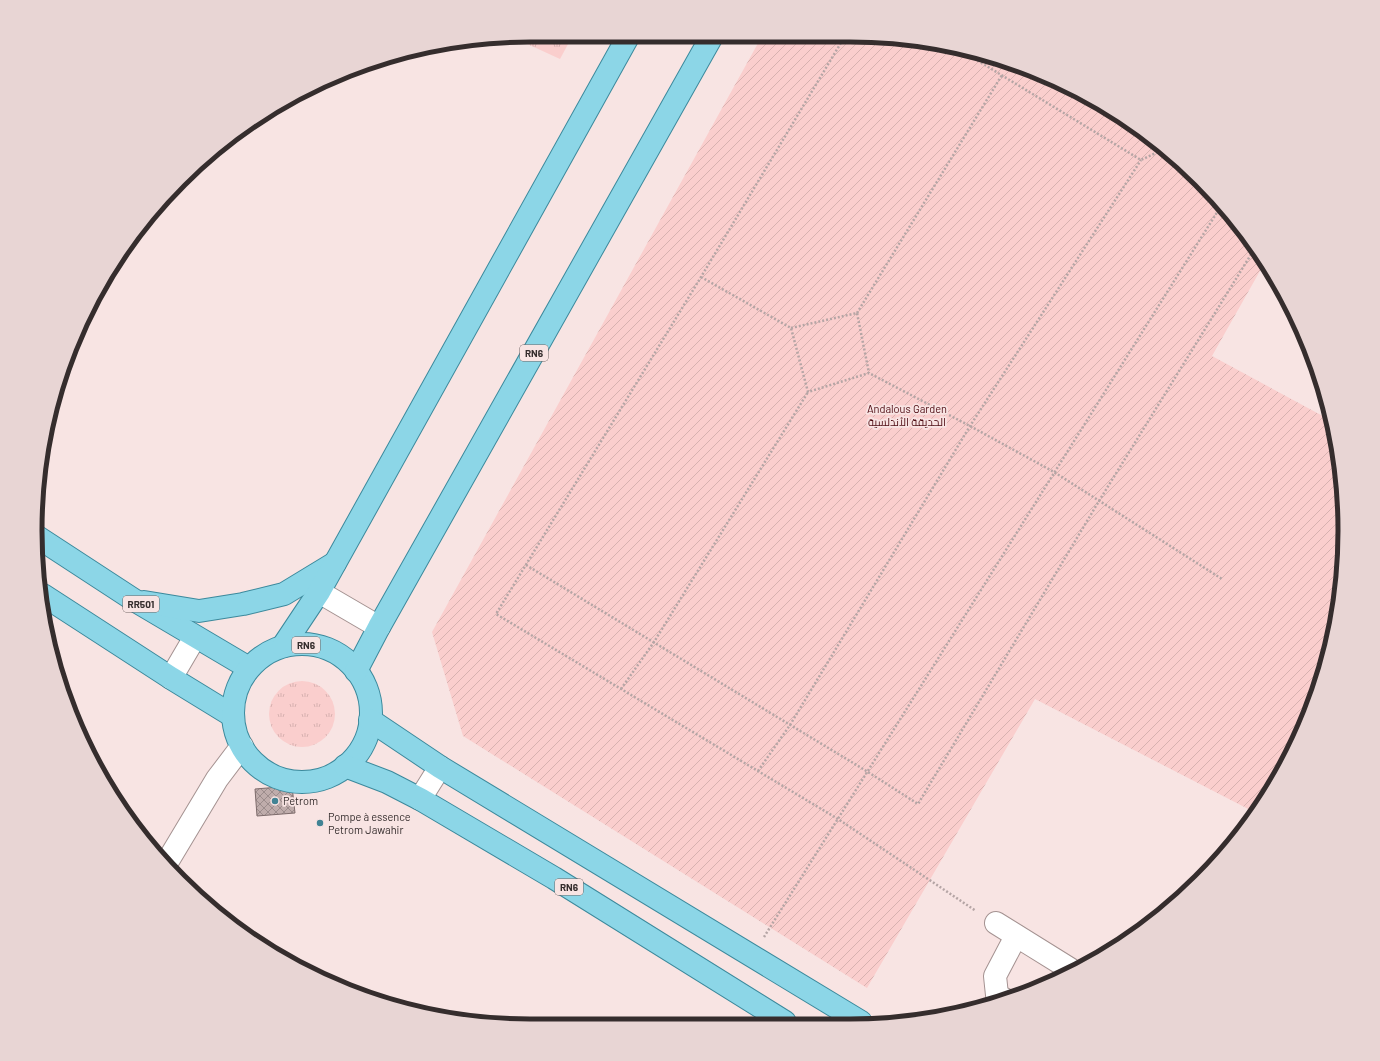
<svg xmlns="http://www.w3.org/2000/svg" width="1380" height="1061" viewBox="0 0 1380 1061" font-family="Barlow,Cairo,sans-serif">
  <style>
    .grass { fill: url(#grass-tufts) }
    .garden { fill: url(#garden-furrows) }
    .building { fill: url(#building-cross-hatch); stroke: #7d6b6b }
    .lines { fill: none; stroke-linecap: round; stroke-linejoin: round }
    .minor-casing { stroke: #a49291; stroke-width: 24 }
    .major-casing { stroke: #3c899c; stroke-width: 24 }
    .path { stroke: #b5a5a5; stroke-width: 2.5; stroke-dasharray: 2 2; stroke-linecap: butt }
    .minor { stroke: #fff; stroke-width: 22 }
    .major { stroke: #8cd6e7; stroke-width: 22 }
    .poi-dot { fill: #418394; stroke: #f8e4e3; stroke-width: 1.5 }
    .labels { text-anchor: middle; stroke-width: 3.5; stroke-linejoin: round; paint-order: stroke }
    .shield { fill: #f8e4e3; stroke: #706464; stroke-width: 1 }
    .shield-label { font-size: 10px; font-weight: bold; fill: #352d2d }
    .park-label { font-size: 11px; fill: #4f0d14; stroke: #f8e4e3 }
    .poi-label { font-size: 11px; fill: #352d2d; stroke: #f8e4e3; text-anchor: start }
    .rim { fill: none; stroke: #352d2d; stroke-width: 5 }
  </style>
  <defs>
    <pattern id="grass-tufts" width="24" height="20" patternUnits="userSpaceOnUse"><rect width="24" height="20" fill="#facecd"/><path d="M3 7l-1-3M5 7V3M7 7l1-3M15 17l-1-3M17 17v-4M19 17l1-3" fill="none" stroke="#d7b1b0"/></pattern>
    <pattern id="garden-furrows" width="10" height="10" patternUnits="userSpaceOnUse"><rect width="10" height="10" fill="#facecd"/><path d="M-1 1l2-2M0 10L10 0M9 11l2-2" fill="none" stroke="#d7b1b0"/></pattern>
    <pattern id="building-cross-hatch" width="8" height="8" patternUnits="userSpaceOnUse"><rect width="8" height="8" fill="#bfacab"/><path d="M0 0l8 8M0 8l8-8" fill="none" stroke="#9c8c8c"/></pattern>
  </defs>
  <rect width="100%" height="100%" fill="#f8e4e3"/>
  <g class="grass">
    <path d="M 531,35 L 573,35 L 560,59 L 512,37 Z"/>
    <circle cx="302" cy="714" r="33"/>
  </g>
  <path class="garden" d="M 762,36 L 882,36 L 978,52 L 1069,86 L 1151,137 L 1200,180 L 1262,255 L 1265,262 L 1212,356 L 1332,421 L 1336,434 L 1345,531 L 1335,627 L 1307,720 L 1261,806 L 1256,813 L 1035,699 L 867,988 L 463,736 L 432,632 Z"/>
  <path class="building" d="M 292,786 L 295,813 L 257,816 L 255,789 Z"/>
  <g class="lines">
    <g class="minor-casing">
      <g id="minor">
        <path d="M 319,592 L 379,627"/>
        <path d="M 171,678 L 195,637"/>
        <path d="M 420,799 L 440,767"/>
        <path d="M 166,864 L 217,779 L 242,746"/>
        <path d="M 996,923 L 1070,969"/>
        <path d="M 1006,1000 L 997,995 L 995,976 L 1016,936"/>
      </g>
    </g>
    <g class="major-casing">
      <g id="major">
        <path d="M 36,536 L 134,600 L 249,668"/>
        <path d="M 43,595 L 171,678 L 233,716"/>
        <path d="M 144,602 L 199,611 L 243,604 L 284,594 L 335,563"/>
        <circle cx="302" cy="713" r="69"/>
        <path d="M 283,646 L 319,592 L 629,35"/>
        <path d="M 356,671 L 379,627 L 712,36"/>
        <path d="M 370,720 L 440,767 L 861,1022"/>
        <path d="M 345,766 L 387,782 L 420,799 L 554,878 L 785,1022"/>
      </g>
    </g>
    <g class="path">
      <path d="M 845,36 L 701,277 L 496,614 L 838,819 L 976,911"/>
      <path d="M 957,48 L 1141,160 L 1164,149"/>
      <path d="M 701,277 L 791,328 L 808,392 L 869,373 L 970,426 L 1054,472 L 1222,579"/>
      <path d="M 857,313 L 1002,75"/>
      <path d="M 791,328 L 857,313 L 869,373"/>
      <path d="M 526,565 L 868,772 L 918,804 L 1099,501 L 1255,248"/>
      <path d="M 621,689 L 654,642 L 808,392"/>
      <path d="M 758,771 L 790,725 L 970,426 L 1141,160"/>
      <path d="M 764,937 L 1221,206"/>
    </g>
    <use href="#minor" class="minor"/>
    <use href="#major" class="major"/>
  </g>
  <g class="poi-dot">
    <circle cx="275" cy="801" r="4"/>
    <circle cx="320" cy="823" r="4"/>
  </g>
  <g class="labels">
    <g class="shield">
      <rect x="520" y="345" width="28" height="16" rx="3"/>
      <rect x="123" y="596" width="36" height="16" rx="3"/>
      <rect x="292" y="637" width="28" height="16" rx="3"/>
      <rect x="555" y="879" width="28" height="16" rx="3"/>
    </g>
    <g class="shield-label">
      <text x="534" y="357">RN6</text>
      <text x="141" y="608">RR501</text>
      <text x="306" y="649">RN6</text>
      <text x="569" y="891">RN6</text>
    </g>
    <g class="park-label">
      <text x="907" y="413">Andalous Garden<tspan x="907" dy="13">الحديقة الأندلسية</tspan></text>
    </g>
    <g class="poi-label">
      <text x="283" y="805">Petrom</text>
      <text x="328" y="821">Pompe à essence<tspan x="328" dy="13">Petrom Jawahir</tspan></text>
    </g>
  </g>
  <path d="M0 0H1380V1061H0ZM530 42H850A488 488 0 0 1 1338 530V531A488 488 0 0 1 850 1019H530A488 488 0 0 1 42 531V530A488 488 0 0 1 530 42Z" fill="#e8d5d4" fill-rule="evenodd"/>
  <path class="rim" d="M530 42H850A488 488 0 0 1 1338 530V531A488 488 0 0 1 850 1019H530A488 488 0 0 1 42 531V530A488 488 0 0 1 530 42Z"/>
</svg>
